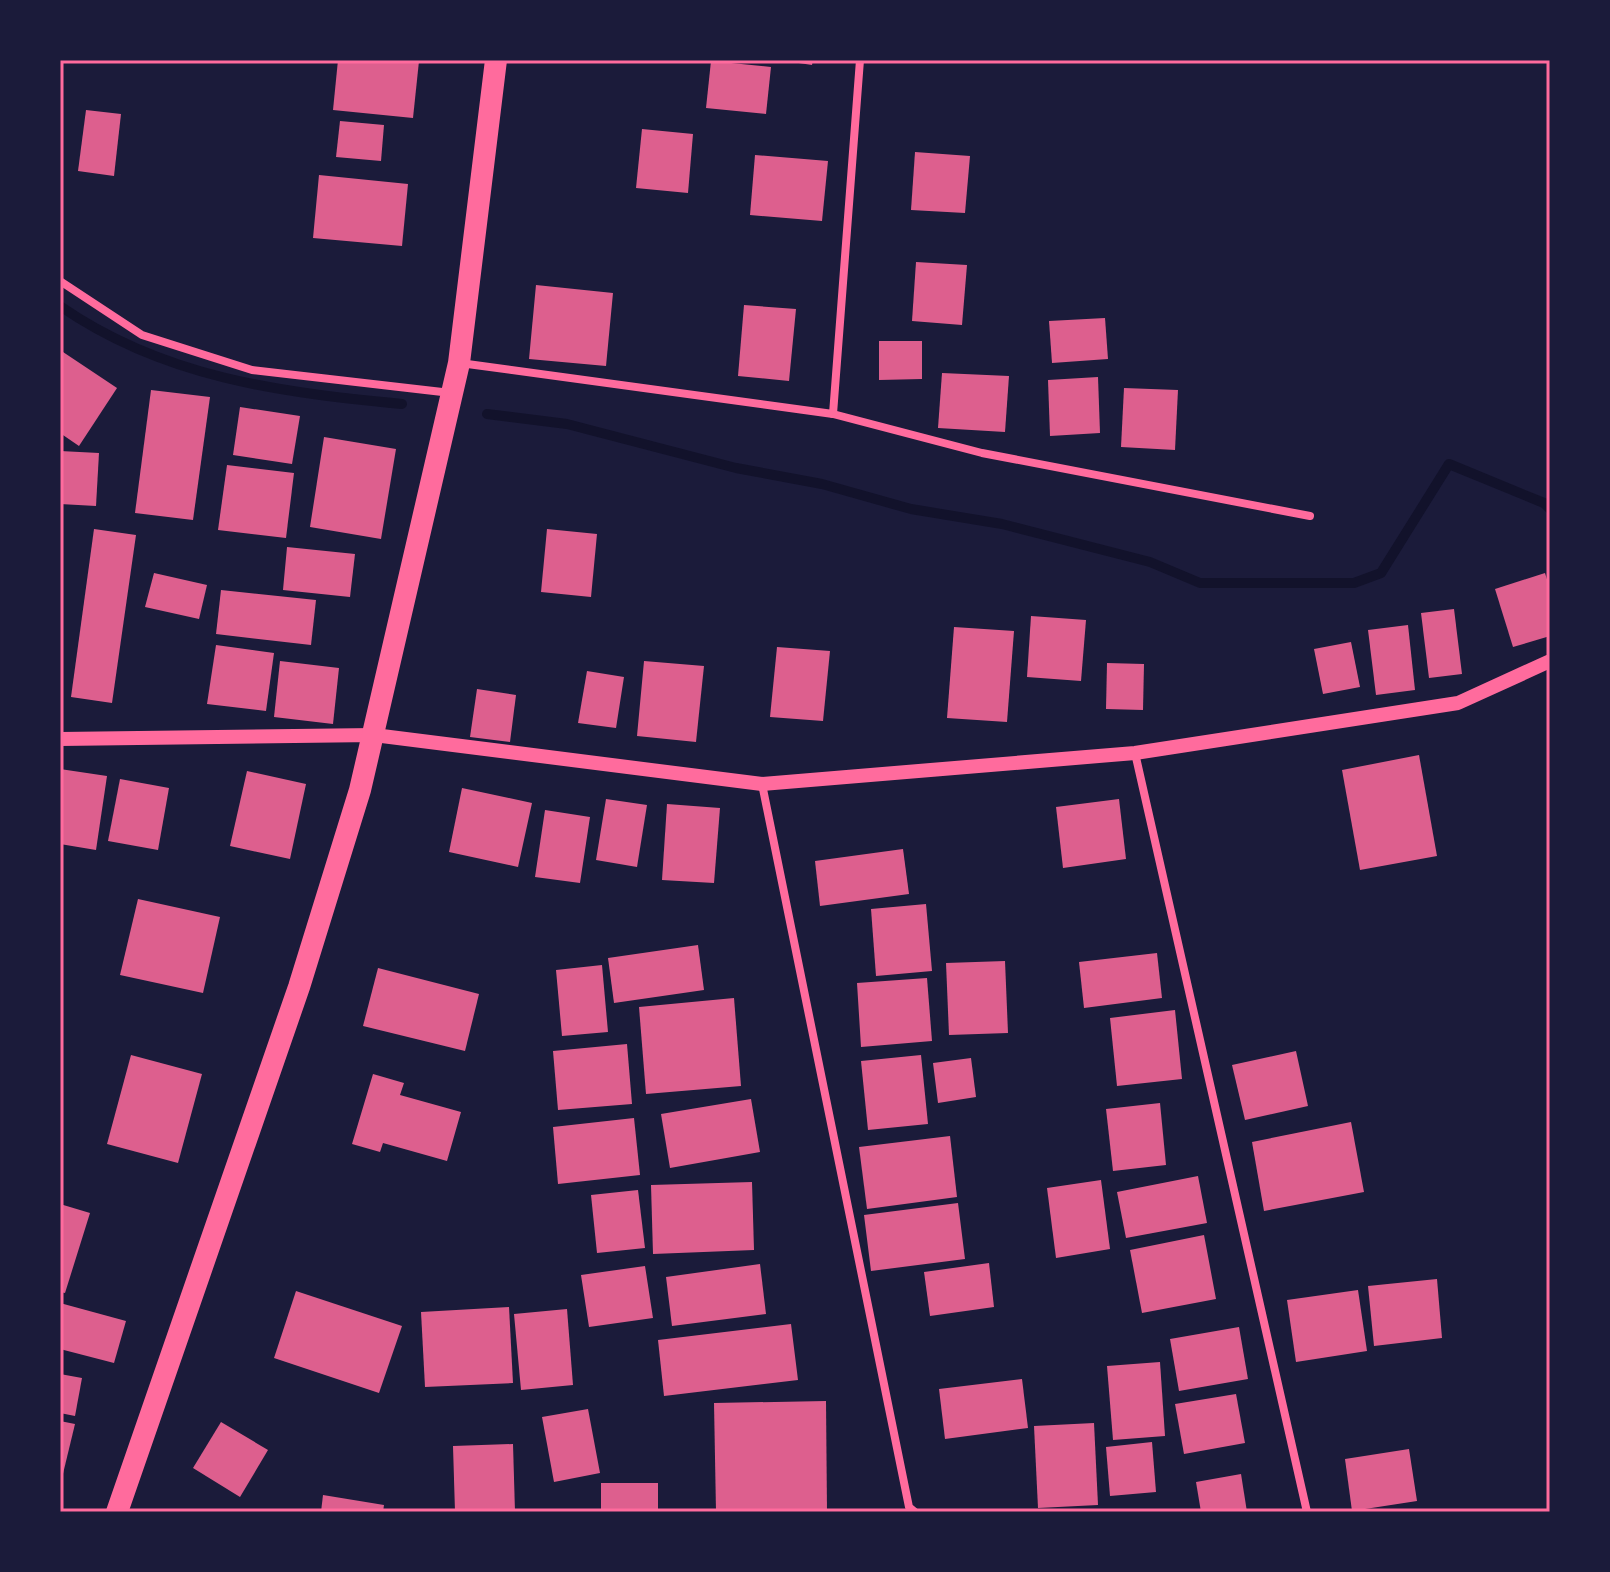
<svg xmlns="http://www.w3.org/2000/svg" width="1610" height="1572" viewBox="0 0 1610 1572" font-family="'Libre Baskerville',serif">
  <style>
    .lines { fill: none; stroke-linecap: round; stroke-linejoin: round }
    .stream { stroke: #12122b; stroke-width: 10 }
    .building { fill: #dd5f8e }
    .minor { stroke: #ff6b9d; stroke-width: 8 }
    .tertiary { stroke: #ff6b9d; stroke-width: 14 }
    .trunk { stroke: #ff6b9d; stroke-width: 22 }
    .neatline { fill: none; stroke: #ff6b9d; stroke-width: 3 }
  </style>
  <rect width="100%" height="100%" fill="#1b1b3a"/>
  <g class="lines">
    <g class="stream">
      <path d="M 60,306 C 164,378 279,392 402,404"/>
      <path d="M 487,414 L 567,424 L 736,468 L 822,484 L 911,509 L 1002,524 L 1150,562 L 1200,583 L 1354,583 L 1381,573 L 1449,464 L 1544,503 L 1550,509"/>
    </g>
  </g>
  <g class="building">
    <path d="M 338,60 L 419,61 L 413,118 L 333,110 Z"/>
    <path d="M 779,60 L 813,60 L 812,65 Z"/>
    <path d="M 711,61 L 771,67 L 766,114 L 706,108 Z"/>
    <path d="M 86,110 L 121,114 L 114,176 L 78,171 Z"/>
    <path d="M 340,121 L 384,125 L 381,161 L 336,157 Z"/>
    <path d="M 642,129 L 693,134 L 688,193 L 636,188 Z"/>
    <path d="M 915,152 L 970,156 L 965,213 L 911,210 Z"/>
    <path d="M 755,155 L 828,161 L 822,221 L 750,215 Z"/>
    <path d="M 319,175 L 408,184 L 402,246 L 313,238 Z"/>
    <path d="M 916,262 L 967,265 L 962,325 L 912,321 Z"/>
    <path d="M 536,285 L 613,293 L 606,366 L 529,359 Z"/>
    <path d="M 744,305 L 796,309 L 789,381 L 738,376 Z"/>
    <path d="M 1105,318 L 1108,359 L 1052,363 L 1049,321 Z"/>
    <path d="M 879,341 L 922,341 L 922,379 L 879,380 Z"/>
    <path d="M 60,350 L 117,388 L 79,446 L 60,433 Z"/>
    <path d="M 942,373 L 1009,376 L 1005,432 L 938,428 Z"/>
    <path d="M 1098,377 L 1100,433 L 1050,436 L 1048,380 Z"/>
    <path d="M 1124,388 L 1178,390 L 1175,450 L 1121,447 Z"/>
    <path d="M 151,390 L 210,397 L 193,520 L 135,513 Z"/>
    <path d="M 240,407 L 300,416 L 292,464 L 233,455 Z"/>
    <path d="M 324,437 L 396,449 L 381,539 L 310,527 Z"/>
    <path d="M 60,451 L 99,453 L 96,506 L 60,504 Z"/>
    <path d="M 227,465 L 294,473 L 286,538 L 218,530 Z"/>
    <path d="M 94,529 L 136,535 L 112,703 L 71,697 Z"/>
    <path d="M 547,529 L 597,534 L 591,597 L 541,592 Z"/>
    <path d="M 287,547 L 355,554 L 350,597 L 283,590 Z"/>
    <path d="M 154,573 L 207,585 L 199,619 L 145,607 Z"/>
    <path d="M 1545,573 L 1550,589 L 1550,636 L 1513,647 L 1495,589 Z"/>
    <path d="M 221,590 L 316,600 L 311,645 L 216,634 Z"/>
    <path d="M 1454,609 L 1462,674 L 1429,678 L 1421,613 Z"/>
    <path d="M 1031,616 L 1086,620 L 1081,681 L 1027,677 Z"/>
    <path d="M 1408,625 L 1415,690 L 1376,695 L 1368,630 Z"/>
    <path d="M 954,627 L 1014,631 L 1007,722 L 947,718 Z"/>
    <path d="M 1351,642 L 1360,687 L 1323,694 L 1314,649 Z"/>
    <path d="M 216,645 L 274,653 L 266,711 L 207,704 Z"/>
    <path d="M 777,647 L 830,651 L 823,721 L 770,717 Z"/>
    <path d="M 280,661 L 339,668 L 333,724 L 274,717 Z"/>
    <path d="M 644,661 L 704,666 L 696,742 L 637,736 Z"/>
    <path d="M 1107,663 L 1144,664 L 1143,710 L 1106,709 Z"/>
    <path d="M 587,671 L 624,677 L 616,728 L 578,723 Z"/>
    <path d="M 477,689 L 516,695 L 510,742 L 470,737 Z"/>
    <path d="M 1419,755 L 1437,856 L 1360,870 L 1342,770 Z"/>
    <path d="M 60,769 L 107,776 L 96,850 L 60,844 Z"/>
    <path d="M 247,771 L 306,784 L 290,859 L 230,846 Z"/>
    <path d="M 120,779 L 169,788 L 158,850 L 108,841 Z"/>
    <path d="M 462,788 L 532,803 L 518,867 L 449,852 Z"/>
    <path d="M 606,799 L 647,805 L 637,867 L 596,860 Z"/>
    <path d="M 1119,799 L 1126,859 L 1063,868 L 1056,807 Z"/>
    <path d="M 667,804 L 720,808 L 714,883 L 662,880 Z"/>
    <path d="M 545,810 L 590,817 L 580,883 L 535,877 Z"/>
    <path d="M 903,849 L 909,894 L 820,906 L 815,861 Z"/>
    <path d="M 138,899 L 220,917 L 203,993 L 120,975 Z"/>
    <path d="M 926,904 L 932,971 L 876,976 L 871,909 Z"/>
    <path d="M 698,945 L 704,990 L 614,1003 L 608,958 Z"/>
    <path d="M 1157,953 L 1162,998 L 1084,1008 L 1079,962 Z"/>
    <path d="M 1005,961 L 1008,1033 L 949,1035 L 946,963 Z"/>
    <path d="M 602,965 L 608,1032 L 562,1036 L 556,970 Z"/>
    <path d="M 378,968 L 479,994 L 465,1051 L 363,1026 Z"/>
    <path d="M 927,978 L 932,1041 L 861,1047 L 857,983 Z"/>
    <path d="M 734,998 L 741,1086 L 646,1094 L 639,1007 Z"/>
    <path d="M 1175,1010 L 1182,1079 L 1117,1086 L 1110,1018 Z"/>
    <path d="M 627,1044 L 632,1104 L 558,1110 L 553,1051 Z"/>
    <path d="M 1296,1051 L 1308,1106 L 1245,1120 L 1232,1065 Z"/>
    <path d="M 131,1055 L 202,1074 L 178,1163 L 107,1144 Z"/>
    <path d="M 921,1055 L 928,1124 L 868,1130 L 861,1061 Z"/>
    <path d="M 971,1058 L 976,1097 L 938,1103 L 933,1063 Z"/>
    <path d="M 373,1074 L 404,1083 L 400,1095 L 461,1112 L 447,1161 L 383,1143 L 380,1152 L 352,1144 Z"/>
    <path d="M 751,1099 L 760,1152 L 670,1168 L 661,1114 Z"/>
    <path d="M 1160,1103 L 1166,1165 L 1113,1171 L 1106,1109 Z"/>
    <path d="M 634,1118 L 640,1175 L 558,1184 L 553,1127 Z"/>
    <path d="M 1351,1122 L 1364,1192 L 1264,1211 L 1252,1142 Z"/>
    <path d="M 950,1136 L 957,1197 L 867,1209 L 859,1147 Z"/>
    <path d="M 1198,1176 L 1207,1223 L 1126,1238 L 1117,1192 Z"/>
    <path d="M 1101,1180 L 1110,1249 L 1056,1258 L 1047,1188 Z"/>
    <path d="M 752,1182 L 754,1250 L 653,1254 L 651,1185 Z"/>
    <path d="M 638,1190 L 645,1248 L 597,1253 L 591,1195 Z"/>
    <path d="M 958,1203 L 965,1259 L 871,1271 L 864,1215 Z"/>
    <path d="M 60,1204 L 90,1213 L 65,1293 L 60,1292 Z"/>
    <path d="M 1204,1235 L 1216,1299 L 1142,1313 L 1130,1250 Z"/>
    <path d="M 989,1263 L 994,1307 L 930,1316 L 924,1272 Z"/>
    <path d="M 760,1264 L 766,1314 L 672,1326 L 666,1277 Z"/>
    <path d="M 645,1266 L 653,1318 L 589,1327 L 581,1275 Z"/>
    <path d="M 1437,1279 L 1442,1338 L 1374,1346 L 1368,1286 Z"/>
    <path d="M 1358,1290 L 1367,1351 L 1296,1362 L 1287,1300 Z"/>
    <path d="M 296,1291 L 402,1326 L 379,1393 L 274,1358 Z"/>
    <path d="M 60,1303 L 126,1321 L 114,1363 L 60,1349 Z"/>
    <path d="M 509,1307 L 513,1383 L 425,1387 L 421,1312 Z"/>
    <path d="M 567,1309 L 573,1385 L 521,1390 L 514,1314 Z"/>
    <path d="M 791,1324 L 798,1380 L 664,1396 L 658,1340 Z"/>
    <path d="M 1239,1327 L 1248,1379 L 1179,1391 L 1170,1339 Z"/>
    <path d="M 1160,1362 L 1165,1436 L 1113,1440 L 1107,1366 Z"/>
    <path d="M 60,1374 L 82,1378 L 75,1416 L 60,1413 Z"/>
    <path d="M 1022,1379 L 1028,1428 L 945,1439 L 939,1389 Z"/>
    <path d="M 1236,1394 L 1245,1443 L 1184,1454 L 1175,1404 Z"/>
    <path d="M 826,1401 L 827,1512 L 716,1512 L 714,1403 Z"/>
    <path d="M 588,1409 L 600,1473 L 554,1482 L 542,1417 Z"/>
    <path d="M 60,1421 L 75,1424 L 61,1482 L 60,1482 Z"/>
    <path d="M 221,1422 L 268,1450 L 240,1497 L 193,1468 Z"/>
    <path d="M 1094,1423 L 1098,1505 L 1038,1508 L 1034,1426 Z"/>
    <path d="M 1152,1442 L 1156,1492 L 1110,1496 L 1106,1447 Z"/>
    <path d="M 513,1444 L 515,1512 L 455,1512 L 453,1446 Z"/>
    <path d="M 1409,1449 L 1417,1501 L 1352,1511 L 1345,1459 Z"/>
    <path d="M 1241,1474 L 1247,1512 L 1201,1512 L 1196,1482 Z"/>
    <rect x="601" y="1483" width="57" height="29"/>
    <path d="M 323,1495 L 384,1505 L 383,1512 L 321,1512 Z"/>
  </g>
  <g class="lines">
    <g class="minor">
      <path d="M 60,281 L 142,335 L 252,370 L 451,393"/>
      <path d="M 460,363 L 833,414 L 860,60"/>
      <path d="M 833,414 L 982,453 L 1310,516"/>
      <path d="M 1135,753 L 1307,1512"/>
      <path d="M 762,784 L 909,1507 L 915,1512"/>
    </g>
    <path class="tertiary" d="M 60,739 L 374,735 L 762,784 L 1135,753 L 1458,703 L 1550,661"/>
    <path class="trunk" d="M 117,1512 L 299,987 L 360,790 L 459,363 L 496,60"/>
  </g>
  <rect width="1610" height="1572" fill="none" stroke="#1b1b3a" stroke-width="124"/>
  <rect x="62" y="62" width="1486" height="1448" class="neatline"/>
</svg>
